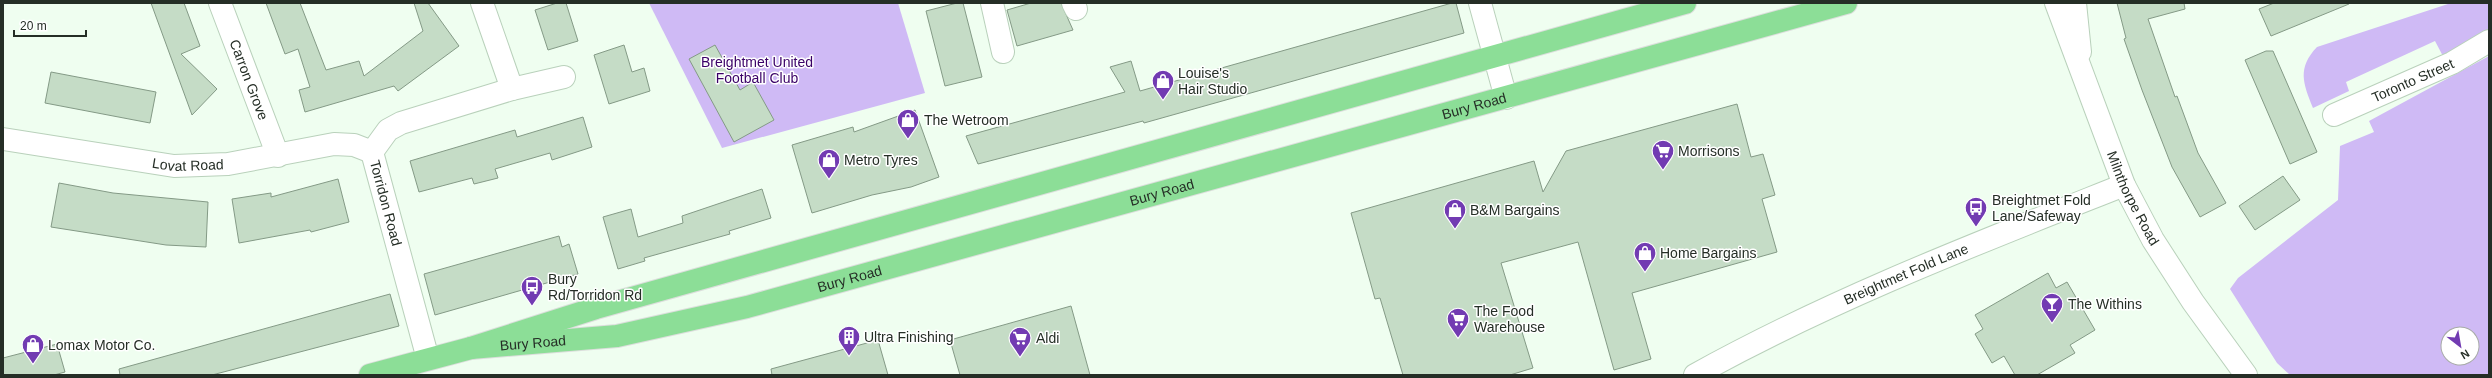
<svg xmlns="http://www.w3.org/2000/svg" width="2492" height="378" viewBox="0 0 2492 378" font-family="Helvetica,sans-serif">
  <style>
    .green { fill: #cfbaf5; fill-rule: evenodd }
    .building { fill: #c5dcc6; stroke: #849a86 }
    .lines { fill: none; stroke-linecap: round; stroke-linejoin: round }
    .minor-casing { stroke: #b9d1bb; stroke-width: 24 }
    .tertiary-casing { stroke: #b9d1bb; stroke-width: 24 }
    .trunk-casing { stroke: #dcdedc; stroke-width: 24 }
    .minor { stroke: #fff; stroke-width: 22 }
    .tertiary { stroke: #fff; stroke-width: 22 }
    .trunk { stroke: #8cde97; stroke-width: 22 }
    .labels { text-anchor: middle; stroke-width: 3; stroke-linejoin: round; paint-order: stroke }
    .park-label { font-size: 14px; fill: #3a0067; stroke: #fff }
    .poi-label { font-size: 14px; fill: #252e26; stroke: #fff; text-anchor: start }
    .street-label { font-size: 14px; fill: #252e26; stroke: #fff }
  </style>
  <rect width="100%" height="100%" fill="#effef0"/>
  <g class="green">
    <path d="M 649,3 L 898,3 L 925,93 L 722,148 Z"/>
    <path d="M 2451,3 L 2489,3 L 2489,36 L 2445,60 L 2435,41 L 2346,82 L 2349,91 L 2313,108 C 2303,83 2297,68 2317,47 Z"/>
    <path d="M 2489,56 L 2489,375 L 2290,375 L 2277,363 L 2230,289 L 2238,278 L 2338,200 L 2340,146 L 2374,132 L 2369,121 ZM 2448,334 L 2472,334 L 2472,358 L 2448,358 Z"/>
  </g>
  <g class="building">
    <path d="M 151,3 L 184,3 L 200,46 L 181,54 L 217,89 L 192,115 Z"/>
    <path d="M 266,3 L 300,3 L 326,70 L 359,61 L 364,76 L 423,31 L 414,3 L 428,3 L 459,46 L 398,91 L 394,86 L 305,112 L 299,90 L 310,87 L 298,49 L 285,54 Z"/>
    <path d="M 557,3 L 566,3 L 578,41 L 548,50 L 535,10 Z"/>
    <path d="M 957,3 L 963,3 L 982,77 L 945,86 L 926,11 Z"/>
    <path d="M 1031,3 L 1061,3 L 1073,30 L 1017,46 L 1007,10 Z"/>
    <path d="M 1452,3 L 1456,3 L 1464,33 L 1144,123 L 1143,121 L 978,164 L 966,136 L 1125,92 L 1110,67 L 1131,61 L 1140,91 Z"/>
    <path d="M 2117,3 L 2184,3 L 2185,9 L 2148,19 L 2175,97 L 2177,96 L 2198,153 L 2226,203 L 2200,217 L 2172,167 L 2142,90 L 2124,39 L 2126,38 Z"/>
    <path d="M 2274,3 L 2349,3 L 2349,4 L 2271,36 L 2259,9 Z"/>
    <path d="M 624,45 L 632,72 L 644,68 L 650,91 L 609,104 L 594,55 Z"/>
    <path d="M 715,45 L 740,90 L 753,82 L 774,120 L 734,142 L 689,59 Z"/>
    <path d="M 2266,51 L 2273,51 L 2317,152 L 2290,164 L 2245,60 Z"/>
    <path d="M 51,72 L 156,92 L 150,123 L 45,103 Z"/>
    <path d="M 1737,104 L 1751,157 L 1763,154 L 1775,195 L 1762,199 L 1777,252 L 1632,293 L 1651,359 L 1614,370 L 1578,242 L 1501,263 L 1533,368 L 1510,375 L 1403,375 L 1380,298 L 1375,299 L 1351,213 L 1534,161 L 1543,192 L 1566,151 Z"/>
    <path d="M 915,110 L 939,177 L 911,187 L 872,195 L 812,213 L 792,145 L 853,127 L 854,132 Z"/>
    <path d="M 583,117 L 592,147 L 552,160 L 550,153 L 495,169 L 498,178 L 474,184 L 472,178 L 419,192 L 410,161 L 515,130 L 517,137 Z"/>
    <path d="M 2283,176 L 2300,200 L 2255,230 L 2239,206 Z"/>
    <path d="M 338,179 L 349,222 L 311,232 L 310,230 L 239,243 L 232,199 L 271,193 L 271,197 Z"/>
    <path d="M 59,183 L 113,193 L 208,202 L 206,247 L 166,245 L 51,227 Z"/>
    <path d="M 762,189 L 771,218 L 729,231 L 730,234 L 644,258 L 645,261 L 618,269 L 603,217 L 631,209 L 638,237 L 683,223 L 682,216 Z"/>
    <path d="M 559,236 L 562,247 L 569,244 L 578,274 L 435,315 L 424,274 Z"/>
    <path d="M 2048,273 L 2056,288 L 2067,282 L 2095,330 L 2070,345 L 2075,353 L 2037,375 L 2015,375 L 2004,356 L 1992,363 L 1975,334 L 1983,329 L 1975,315 Z"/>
    <path d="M 390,294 L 399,326 L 212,375 L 120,375 L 119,369 Z"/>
    <path d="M 1071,306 L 1090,375 L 960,375 L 950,340 Z"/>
    <path d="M 878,340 L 888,375 L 772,375 L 771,369 Z"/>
    <path d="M 57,344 L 65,372 L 54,375 L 3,375 L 3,358 Z"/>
  </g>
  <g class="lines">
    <g class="minor-casing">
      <g id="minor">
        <path id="s1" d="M 220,3 L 278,156"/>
        <path d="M 482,3 L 512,89"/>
        <path d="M 992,3 L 1003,52"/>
        <path d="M 1073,3 L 1076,9"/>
        <path d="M 1480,3 L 1506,98"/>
        <path id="s2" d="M 2334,115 L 2452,63 L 2489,41"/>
        <path id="s3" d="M 3,139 L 174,166 L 228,164 L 334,144 L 354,145 L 372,152"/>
        <path d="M 428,359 L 372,152 L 388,130 L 401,123 L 512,89 L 564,77"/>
        <path id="s4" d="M 1695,375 C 1832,299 1978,243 2124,185"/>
      </g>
    </g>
    <g class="tertiary-casing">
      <g id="tertiary">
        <path id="s5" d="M 2056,3 L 2124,185 L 2153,240 L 2193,302 L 2246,375"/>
        <path d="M 2075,3 L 2080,52"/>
      </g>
    </g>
    <g class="trunk-casing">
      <g id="trunk">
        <path id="s6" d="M 471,348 L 617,336 L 747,307 L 1846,3"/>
        <path d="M 370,375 L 471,348 L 596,308 L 1685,3"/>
      </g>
    </g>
    <use href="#minor" class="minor"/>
    <use href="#tertiary" class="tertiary"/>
    <use href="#trunk" class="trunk"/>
  </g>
  <defs>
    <g id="shop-pin" transform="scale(1.15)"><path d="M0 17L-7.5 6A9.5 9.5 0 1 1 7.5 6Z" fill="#723bb2" stroke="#fff"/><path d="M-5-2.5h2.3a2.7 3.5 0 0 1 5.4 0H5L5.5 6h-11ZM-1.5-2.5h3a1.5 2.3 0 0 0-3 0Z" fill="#fff"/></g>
    <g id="supermarket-pin" transform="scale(1.15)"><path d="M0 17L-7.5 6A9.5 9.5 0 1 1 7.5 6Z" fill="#723bb2" stroke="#fff"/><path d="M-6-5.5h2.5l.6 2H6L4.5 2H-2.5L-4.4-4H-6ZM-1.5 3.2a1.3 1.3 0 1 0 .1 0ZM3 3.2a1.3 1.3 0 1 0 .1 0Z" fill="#fff"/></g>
    <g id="bus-pin" transform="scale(1.15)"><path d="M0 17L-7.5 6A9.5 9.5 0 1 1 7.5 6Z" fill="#723bb2" stroke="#fff"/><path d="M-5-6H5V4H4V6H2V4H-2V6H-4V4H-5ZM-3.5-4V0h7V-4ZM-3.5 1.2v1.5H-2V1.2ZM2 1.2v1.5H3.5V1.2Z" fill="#fff"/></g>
    <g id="bar-pin" transform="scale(1.15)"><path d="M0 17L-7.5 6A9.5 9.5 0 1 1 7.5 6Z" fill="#723bb2" stroke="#fff"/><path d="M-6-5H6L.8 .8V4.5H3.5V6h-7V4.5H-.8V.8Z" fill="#fff"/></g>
    <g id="building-pin" transform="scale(1.15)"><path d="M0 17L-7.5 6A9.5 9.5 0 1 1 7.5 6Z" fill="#723bb2" stroke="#fff"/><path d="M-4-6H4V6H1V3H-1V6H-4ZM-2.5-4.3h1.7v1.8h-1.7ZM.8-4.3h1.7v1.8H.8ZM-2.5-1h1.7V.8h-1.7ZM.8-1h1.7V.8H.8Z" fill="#fff"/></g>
  </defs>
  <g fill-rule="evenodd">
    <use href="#shop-pin" x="1163" y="81"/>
    <use href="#shop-pin" x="908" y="120"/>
    <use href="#supermarket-pin" x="1663" y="151"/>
    <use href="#shop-pin" x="829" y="160"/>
    <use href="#bus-pin" x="1976" y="208"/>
    <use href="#shop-pin" x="1455" y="210"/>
    <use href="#shop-pin" x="1645" y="253"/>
    <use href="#bus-pin" x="532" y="287"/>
    <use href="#bar-pin" x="2052" y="304"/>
    <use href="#supermarket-pin" x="1458" y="319"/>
    <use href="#building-pin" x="849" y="337"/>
    <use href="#supermarket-pin" x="1020" y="338"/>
    <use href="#shop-pin" x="33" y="345"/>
  </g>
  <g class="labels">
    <g class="park-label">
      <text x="757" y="67">Breightmet United<tspan x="757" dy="16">Football Club</tspan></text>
    </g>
    <g class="poi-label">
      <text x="1178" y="78">Louise's<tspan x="1178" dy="16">Hair Studio</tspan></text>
      <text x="924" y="125">The Wetroom</text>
      <text x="1678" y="156">Morrisons</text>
      <text x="844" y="165">Metro Tyres</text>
      <text x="1992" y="205">Breightmet Fold<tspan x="1992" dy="16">Lane/Safeway</tspan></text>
      <text x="1470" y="215">B&amp;M Bargains</text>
      <text x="1660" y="258">Home Bargains</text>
      <text x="548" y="284">Bury<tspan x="548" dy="16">Rd/Torridon Rd</tspan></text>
      <text x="2068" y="309">The Withins</text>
      <text x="1474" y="316">The Food<tspan x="1474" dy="16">Warehouse</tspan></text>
      <text x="864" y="342">Ultra Finishing</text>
      <text x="1036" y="343">Aldi</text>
      <text x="48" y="350">Lomax Motor Co.</text>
    </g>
    <g class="street-label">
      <text dy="5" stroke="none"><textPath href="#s1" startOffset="82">Carron Grove</textPath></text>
      <text dy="5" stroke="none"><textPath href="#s2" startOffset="86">Toronto Street</textPath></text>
      <text dy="5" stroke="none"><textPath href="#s6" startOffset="1034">Bury Road</textPath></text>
      <text dy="5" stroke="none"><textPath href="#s3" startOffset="187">Lovat Road</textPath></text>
      <text dy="5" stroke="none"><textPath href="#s6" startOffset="710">Bury Road</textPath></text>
      <text dy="5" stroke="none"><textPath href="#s5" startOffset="210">Milnthorpe Road</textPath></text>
      <text transform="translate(386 203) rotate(75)" y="5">Torridon Road</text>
      <text dy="5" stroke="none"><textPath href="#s4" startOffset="234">Breightmet Fold Lane</textPath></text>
      <text dy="5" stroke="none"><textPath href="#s6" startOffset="386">Bury Road</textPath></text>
      <text dy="5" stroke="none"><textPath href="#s6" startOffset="62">Bury Road</textPath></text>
    </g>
  </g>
  <rect width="2492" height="378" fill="none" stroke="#252e26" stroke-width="8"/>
  <g transform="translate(2460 346) rotate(149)"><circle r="19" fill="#ffffff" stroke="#a8aba8"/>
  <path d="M0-3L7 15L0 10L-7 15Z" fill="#723bb2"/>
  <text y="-6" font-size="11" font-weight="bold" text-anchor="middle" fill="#252e26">N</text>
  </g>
  <path d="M14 30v6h72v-6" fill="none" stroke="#252e26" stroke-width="2"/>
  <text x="20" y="30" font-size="12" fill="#252e26" stroke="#ffffff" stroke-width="3" paint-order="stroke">20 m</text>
</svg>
